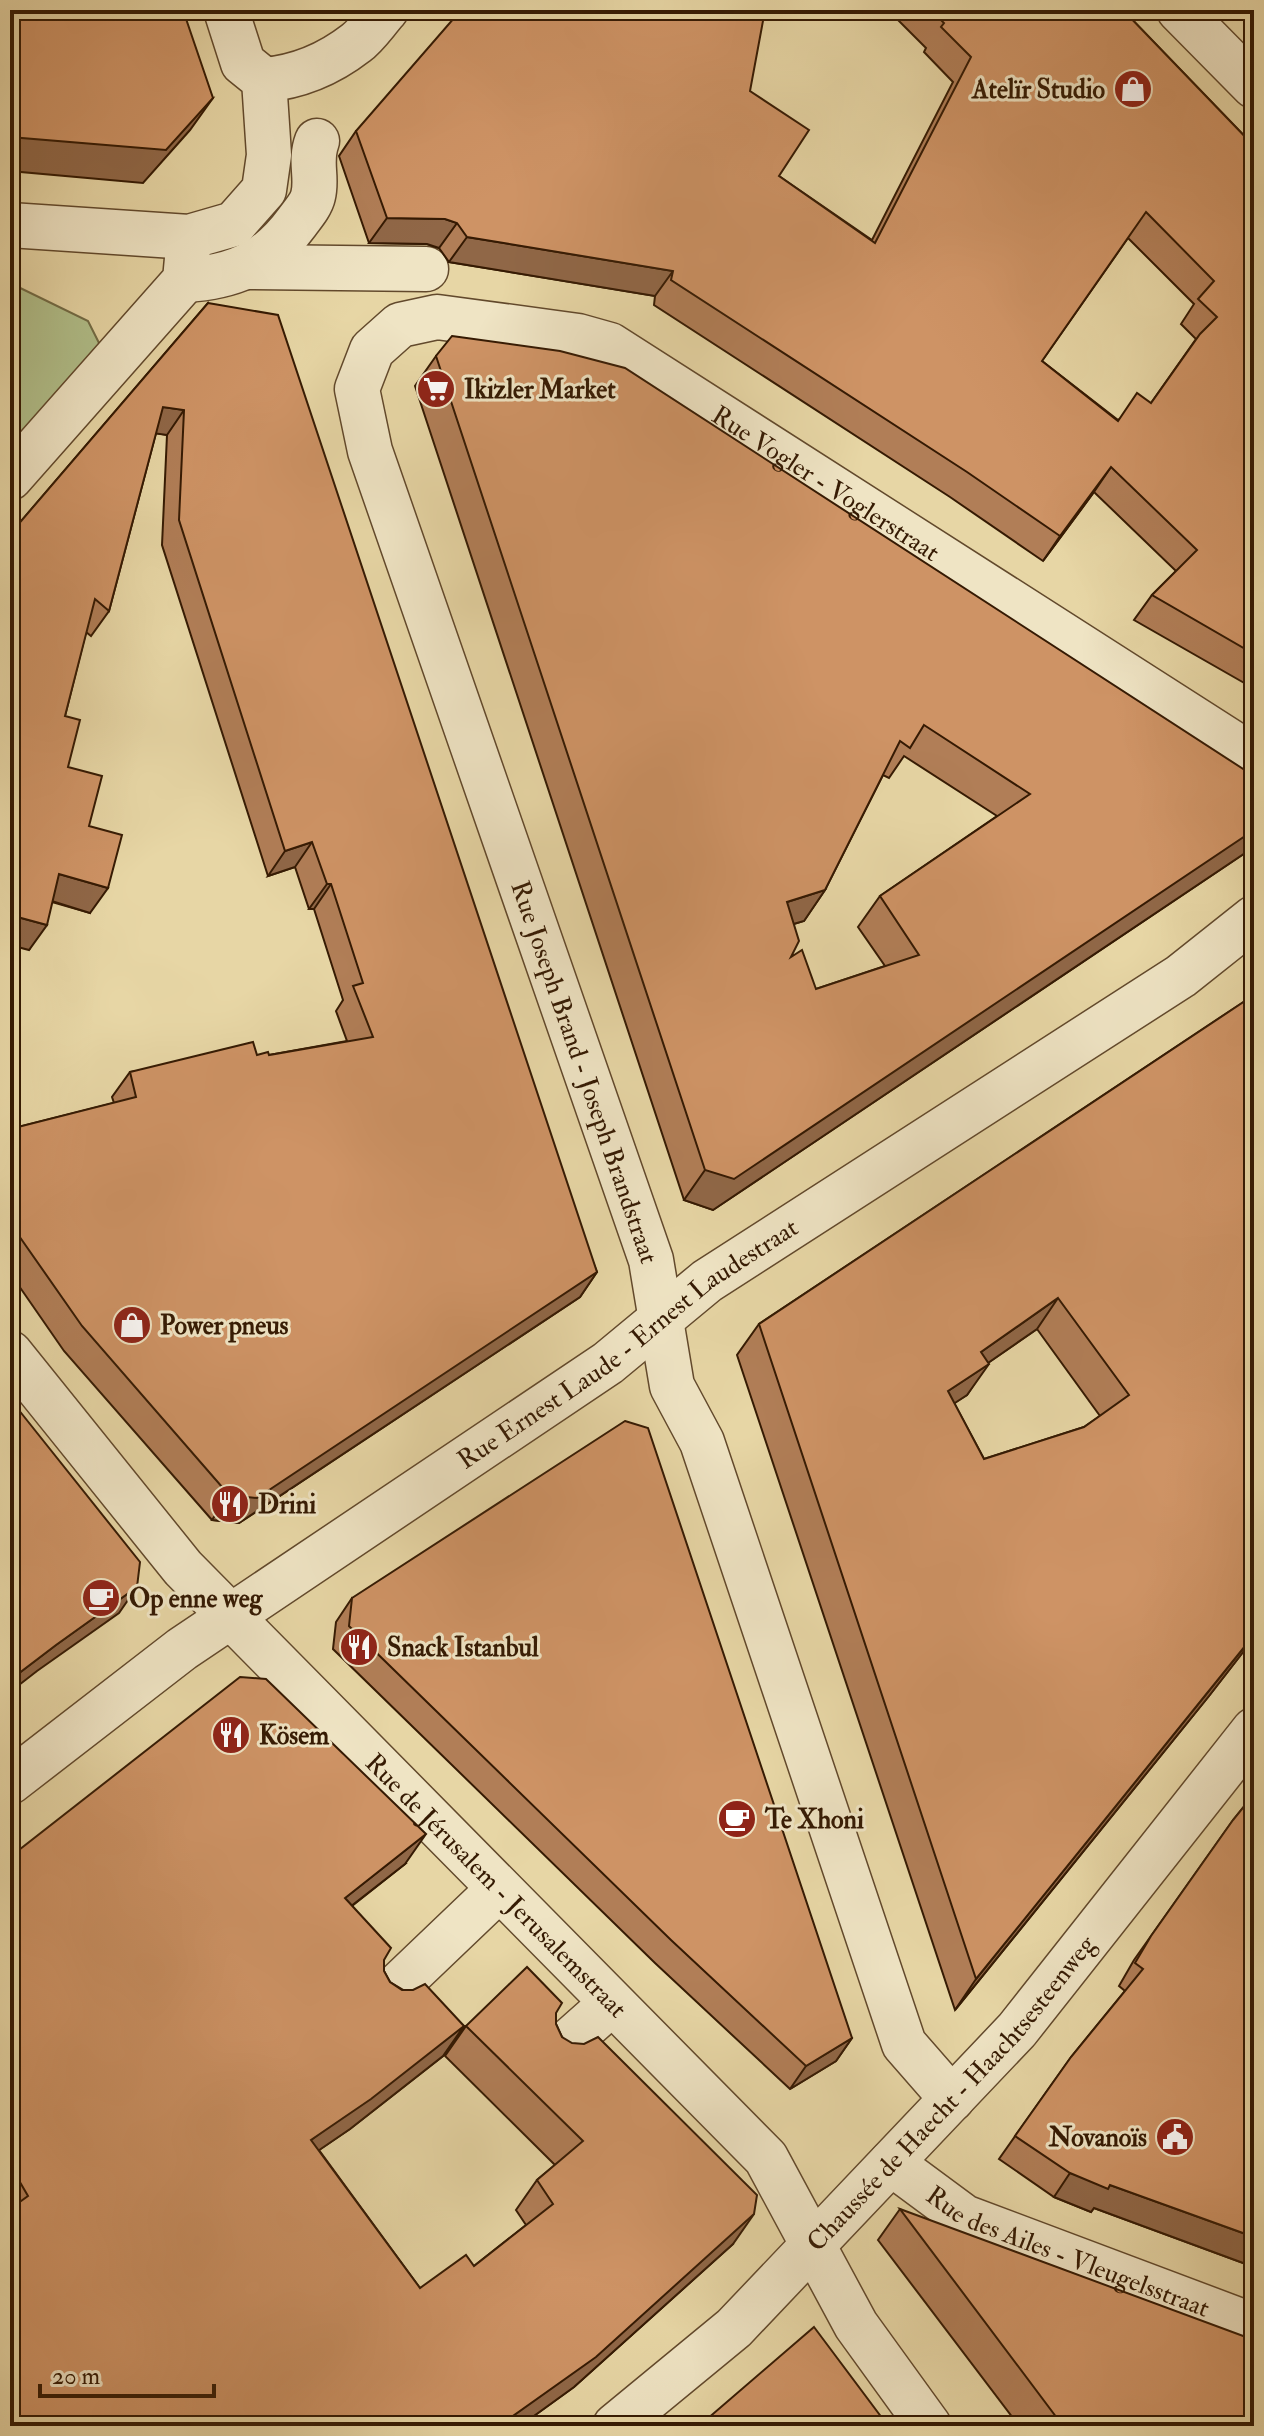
<svg xmlns="http://www.w3.org/2000/svg" width="1264" height="2436" viewBox="0 0 1264 2436" font-family="'IM FELL Double Pica',serif">
  <style>
    .green { fill: #b1bf8a; stroke: #736c46; stroke-width: 2 }
    .lines { fill: none; stroke-linecap: round; stroke-linejoin: round }
    .minor-casing { stroke: #62492c; stroke-width: 47 }
    .minor { stroke: #efe4c4; stroke-width: 44 }
    .wall { fill: #b17e57; stroke: #351a03; stroke-width: 2; fill-rule: evenodd }
    .shaded-wall { fill: #906747; stroke: #351a03; stroke-width: 2 }
    .building { fill: #ce9365; stroke: #351a03; stroke-width: 2; fill-rule: evenodd }
    .labels { text-anchor: middle; stroke-width: 6; stroke-linejoin: round; paint-order: stroke }
    .poi-label { font-size: 26px; font-weight: bold; fill: #351a03; stroke: #efe4c4; text-anchor: start }
    .street-label { font-size: 26px; fill: #351a03; stroke: #efe4c4 }
  </style>
  <rect width="100%" height="100%" fill="#e7d6a5"/>
  <filter id="stains"><feTurbulence type="fractalNoise" baseFrequency=".0025" numOctaves="4"/><feColorMatrix values="0 0 0 0 .2 0 0 0 0 .09 0 0 0 0 .02 0 0 0 .5 -.17"/></filter>
  <radialGradient id="worn" r=".72"><stop offset=".6" stop-color="#630" stop-opacity="0"/><stop offset="1" stop-color="#630" stop-opacity=".3"/></radialGradient>
  <path class="green" d="M 10,283 L 88,321 L 100,345 L 10,458 Z"/>
  <g class="lines">
    <g class="minor-casing">
      <g id="minor">
        <path d="M 1179,10 L 1254,86"/>
        <path d="M 264,80 C 297,77 329,64 356,43 C 367,35 376,21 386,10"/>
        <path d="M 10,225 L 189,237 L 234,224 L 264,190 L 269,155 L 264,80 L 243,63 L 226,10"/>
        <path d="M 247,267 L 426,269"/>
        <path d="M 185,280 C 234,277 267,263 297,222 C 302,215 311,205 313,196 C 318,177 309,162 317,141"/>
        <path d="M 10,478 L 185,280 L 189,237"/>
        <path id="s1" d="M 10,1353 L 183,1568 L 766,2158 L 856,2325 L 929,2426"/>
        <path id="s2" d="M 10,1782 L 182,1649 L 608,1363 L 707,1281 L 1181,976 L 1254,918"/>
        <path d="M 387,1996 L 499,1889"/>
        <path d="M 559,2050 L 612,2003"/>
        <path id="s3" d="M 952,2099 L 904,2044 L 702,1442 L 672,1386 L 651,1260 L 370,451 L 357,389 L 372,350 L 400,325 L 437,317 L 578,336 L 610,345 L 1254,757"/>
        <path id="s4" d="M 891,2163 L 964,2217 L 1254,2326"/>
        <path id="s5" d="M 615,2426 L 734,2328 L 1017,2030 L 1254,1730"/>
      </g>
    </g>
    <use href="#minor" class="minor"/>
  </g>
  <g class="wall">
    <path d="M 888,10 L 1123,10 L 1254,146 L 1254,697 L 1246,692 L 1246,684 L 1134,620 L 1152,595 L 1176,571 L 1094,492 L 1043,561 L 950,497 L 654,305 L 655,296 L 449,262 L 439,248 L 427,244 L 369,243 L 339,156 L 356,131 L 750,91 L 779,176 L 872,240 L 953,82 L 924,52 L 926,48 ZM 1128,238 L 1194,304 L 1181,324 L 1196,339 L 1151,403 L 1118,420 L 1042,361 Z"/>
    <path d="M 208,303 L 597,1272 L 580,1297 L 239,1523 L 212,1520 L 64,1351 L 10,1273 L 10,1129 L 114,1103 L 112,1097 L 130,1072 L 257,1055 L 269,1055 L 347,1041 L 336,1011 L 343,1000 L 314,909 L 309,909 L 295,867 L 268,876 L 162,545 L 167,435 L 156,433 L 109,611 L 91,636 L 86,632 L 65,716 L 68,767 L 89,826 L 90,913 L 52,902 L 29,950 L 10,534 Z"/>
    <path d="M 436,356 L 1254,847 L 713,1210 L 684,1200 L 415,386 ZM 904,756 L 997,816 L 880,896 L 858,927 L 885,966 L 816,989 L 791,957 L 794,924 L 804,921 L 825,890 L 883,775 L 889,778 Z"/>
    <path d="M 1254,995 L 1254,1638 L 1209,1696 L 955,2010 L 737,1355 L 759,1324 ZM 1037,1329 L 1100,1416 L 1084,1427 L 984,1459 L 954,1403 L 967,1395 L 988,1363 Z"/>
    <path d="M 352,1598 L 852,2038 L 836,2061 L 790,2089 L 655,1963 L 333,1649 L 336,1622 Z"/>
    <path d="M 1254,1794 L 1254,2267 L 1094,2208 L 1091,2212 L 1054,2197 L 999,2159 L 1071,2057 L 1125,1991 L 1119,1986 L 1134,1960 L 1233,1820 Z"/>
    <path d="M 10,1857 L 405,1864 L 352,1906 L 384,1960 L 384,1971 L 390,1982 L 464,2026 L 443,2056 L 350,2129 L 319,2150 L 420,2288 L 474,2266 L 526,2225 L 516,2210 L 537,2180 L 555,2165 L 445,2056 L 466,2026 L 556,2013 L 556,2024 L 562,2037 L 733,2244 L 574,2387 L 520,2426 L 10,2426 Z"/>
    <path d="M 900,2209 L 1254,2426 L 1019,2426 L 878,2240 Z"/>
  </g>
  <g class="shaded-wall">
    <path d="M 213,98 L 190,130 L 143,183 L 10,171 L 10,137 Z"/>
    <path d="M 387,218 L 445,219 L 457,223 L 439,248 L 427,244 L 369,243 Z"/>
    <path d="M 467,237 L 673,271 L 655,296 L 449,262 Z"/>
    <path d="M 163,407 L 184,410 L 167,435 L 145,432 Z"/>
    <path d="M 1111,467 L 1094,492 L 1043,561 L 1060,536 Z"/>
    <path d="M 1254,830 L 1254,847 L 713,1210 L 684,1200 L 705,1170 Z"/>
    <path d="M 312,842 L 295,867 L 268,876 L 285,851 Z"/>
    <path d="M 59,874 L 108,888 L 90,913 L 42,898 Z"/>
    <path d="M 327,884 L 331,884 L 314,909 L 309,909 Z"/>
    <path d="M 825,890 L 804,921 L 765,932 L 787,902 Z"/>
    <path d="M 10,915 L 47,925 L 29,950 L 10,945 Z"/>
    <path d="M 597,1272 L 580,1297 L 239,1523 L 212,1520 L 229,1495 Z"/>
    <path d="M 1058,1298 L 1037,1329 L 959,1383 L 981,1352 Z"/>
    <path d="M 989,1364 L 967,1395 L 926,1422 L 948,1391 Z"/>
    <path d="M 137,1587 L 119,1613 L 37,1671 L 10,1692 L 10,1680 L 56,1645 Z"/>
    <path d="M 1254,1635 L 1254,1638 L 1209,1696 L 955,2010 L 976,1979 Z"/>
    <path d="M 426,1834 L 405,1864 L 323,1928 L 345,1898 Z"/>
    <path d="M 464,2026 L 443,2056 L 350,2129 L 290,2170 L 311,2140 Z"/>
    <path d="M 852,2038 L 836,2061 L 790,2089 L 806,2066 Z"/>
    <path d="M 1070,2173 L 1110,2185 L 1254,2237 L 1254,2267 L 1094,2208 L 1091,2212 L 1054,2197 Z"/>
    <path d="M 754,2214 L 733,2244 L 574,2387 L 520,2426 L 499,2426 Z"/>
  </g>
  <g class="building">
    <path d="M 10,10 L 183,10 L 213,98 L 166,150 L 10,137 Z"/>
    <path d="M 461,10 L 765,10 L 750,91 L 809,130 L 779,176 L 875,243 L 971,57 L 941,27 L 944,23 L 931,10 L 1123,10 L 1254,146 L 1254,654 L 1152,595 L 1197,550 L 1111,467 L 1060,536 L 967,472 L 671,280 L 673,271 L 467,237 L 457,223 L 445,219 L 387,218 L 356,131 ZM 1146,212 L 1214,281 L 1198,299 L 1217,317 L 1200,334 L 1151,403 L 1137,393 L 1118,421 L 1042,361 Z"/>
    <path d="M 208,303 L 278,315 L 597,1272 L 257,1498 L 229,1495 L 82,1326 L 10,1223 L 10,1129 L 136,1097 L 130,1072 L 253,1042 L 257,1055 L 268,1052 L 269,1055 L 373,1037 L 353,986 L 363,983 L 331,884 L 327,884 L 312,842 L 285,851 L 179,520 L 184,410 L 163,407 L 109,611 L 95,599 L 65,716 L 80,720 L 68,767 L 102,776 L 89,826 L 122,835 L 108,888 L 59,874 L 47,925 L 10,915 L 10,534 Z"/>
    <path d="M 452,336 L 560,351 L 625,368 L 1254,776 L 1254,830 L 734,1179 L 705,1170 L 436,356 ZM 924,725 L 1030,794 L 880,896 L 919,955 L 816,989 L 802,950 L 791,957 L 799,941 L 787,902 L 825,890 L 900,741 L 910,748 Z"/>
    <path d="M 1254,995 L 1254,1635 L 976,1979 L 759,1324 ZM 1058,1298 L 1129,1395 L 1084,1427 L 984,1459 L 948,1391 L 989,1364 L 981,1352 Z"/>
    <path d="M 14,1404 L 140,1562 L 137,1587 L 56,1645 L 10,1680 L 10,1407 Z"/>
    <path d="M 625,1421 L 648,1428 L 852,2038 L 806,2066 L 671,1940 L 349,1626 L 352,1598 Z"/>
    <path d="M 240,1677 L 266,1679 L 426,1834 L 345,1898 L 391,1948 L 384,1960 L 384,1971 L 390,1982 L 402,1990 L 413,1990 L 425,1984 L 464,2026 L 371,2099 L 311,2140 L 420,2288 L 466,2255 L 474,2266 L 553,2204 L 537,2180 L 583,2141 L 466,2026 L 527,1967 L 562,2003 L 556,2013 L 556,2024 L 562,2037 L 572,2043 L 584,2044 L 598,2037 L 757,2195 L 754,2214 L 596,2357 L 499,2426 L 10,2426 L 10,2209 L 28,2196 L 10,2165 L 10,1857 Z"/>
    <path d="M 1254,1794 L 1254,2237 L 1110,2185 L 1108,2189 L 1070,2173 L 1015,2136 L 1071,2057 L 1143,1969 L 1135,1963 L 1151,1936 L 1233,1820 Z"/>
    <path d="M 900,2209 L 1254,2340 L 1254,2426 L 1063,2426 Z"/>
    <path d="M 814,2327 L 888,2426 L 699,2426 Z"/>
  </g>
  <defs>
    <g id="shop-disc" transform="scale(2)"><circle r="9.5" fill="#8f2418" stroke="#efe4c4"/><path d="M-5-2.5h2.3a2.7 3.5 0 0 1 5.4 0H5L5.5 6h-11ZM-1.5-2.5h3a1.5 2.3 0 0 0-3 0Z" fill="#fff"/></g>
    <g id="supermarket-disc" transform="scale(2)"><circle r="9.5" fill="#8f2418" stroke="#efe4c4"/><path d="M-6-5.5h2.5l.6 2H6L4.5 2H-2.5L-4.4-4H-6ZM-1.5 3.2a1.3 1.3 0 1 0 .1 0ZM3 3.2a1.3 1.3 0 1 0 .1 0Z" fill="#fff"/></g>
    <g id="restaurant-disc" transform="scale(2)"><circle r="9.5" fill="#8f2418" stroke="#efe4c4"/><path d="M-5-6h1v4h1v-4h1v4h1v-4h1v5L-1.5 .5V6h-2V.5L-5-1ZM5-6V6H3V1.5H1.5Q1.5-4 5-6Z" fill="#fff"/></g>
    <g id="cafe-disc" transform="scale(2)"><circle r="9.5" fill="#8f2418" stroke="#efe4c4"/><path d="M-5.5-4.5H6V0H3Q3 3.5 0 3.5H-2.5Q-5.5 3.5-5.5 0ZM3-3.2v2h1.7v-2ZM-6 4.5H4V6H-6Z" fill="#fff"/></g>
    <g id="civic-disc" transform="scale(2)"><circle r="9.5" fill="#8f2418" stroke="#efe4c4"/><path d="M-.6-6.5H3V-4.5H.6V-3L4-1V1h2V6H-6V1h2V-1L-.6-3ZM-1.2 2.5V6h2.4V2.5Z" fill="#fff"/></g>
  </defs>
  <g fill-rule="evenodd">
    <use href="#shop-disc" x="1133" y="89"/>
    <use href="#supermarket-disc" x="436" y="389"/>
    <use href="#shop-disc" x="132" y="1325"/>
    <use href="#restaurant-disc" x="230" y="1504"/>
    <use href="#cafe-disc" x="101" y="1598"/>
    <use href="#restaurant-disc" x="359" y="1647"/>
    <use href="#restaurant-disc" x="231" y="1735"/>
    <use href="#cafe-disc" x="737" y="1819"/>
    <use href="#civic-disc" x="1175" y="2137"/>
  </g>
  <g class="labels">
    <g class="poi-label">
      <text x="1105" y="98" text-anchor="end">Atelïr Studio</text>
      <text x="464" y="398">Ikizler Market</text>
      <text x="160" y="1334">Power pneus</text>
      <text x="258" y="1513">Drini</text>
      <text x="129" y="1607">Op enne weg</text>
      <text x="387" y="1656">Snack Istanbul</text>
      <text x="259" y="1744">Kösem</text>
      <text x="765" y="1828">Te Xhoni</text>
      <text x="1147" y="2146" text-anchor="end">Novanoïs</text>
    </g>
    <g class="street-label">
      <text dy="9" stroke="none"><textPath href="#s3" startOffset="2368">Rue Vogler - Voglerstraat</textPath></text>
      <text transform="translate(585 1072) rotate(71)" y="9">Rue Joseph Brand - Joseph Brandstraat</text>
      <text dy="9" stroke="none"><textPath href="#s2" startOffset="758">Rue Ernest Laude - Ernest Laudestraat</textPath></text>
      <text dy="9" stroke="none"><textPath href="#s1" startOffset="722">Rue de Jérusalem - Jerusalemstraat</textPath></text>
      <text dy="9" stroke="none"><textPath href="#s5" startOffset="474">Chaussée de Haecht - Haachtsesteenweg</textPath></text>
      <text dy="9" stroke="none"><textPath href="#s4" startOffset="200">Rue des Ailes - Vleugelsstraat</textPath></text>
    </g>
  </g>
  <rect width="1264" height="2436" fill="none" stroke="#e7d6a5" stroke-width="40"/>
  <rect x="12" y="12" width="1240" height="2412" fill="none" stroke="#351a03" stroke-width="4"/>
  <rect x="20" y="20" width="1224" height="2396" fill="none" stroke="#351a03" stroke-width="2"/>
  <path d="M40 2384v12h174v-12" fill="none" stroke="#351a03" stroke-width="4"/>
  <text x="52" y="2384" font-size="24" fill="#351a03" stroke="#efe4c4" stroke-width="6" paint-order="stroke">20 m</text>
  <rect width="100%" height="100%" filter="url(#stains)"/>
  <rect width="100%" height="100%" fill="url(#worn)"/>
</svg>
